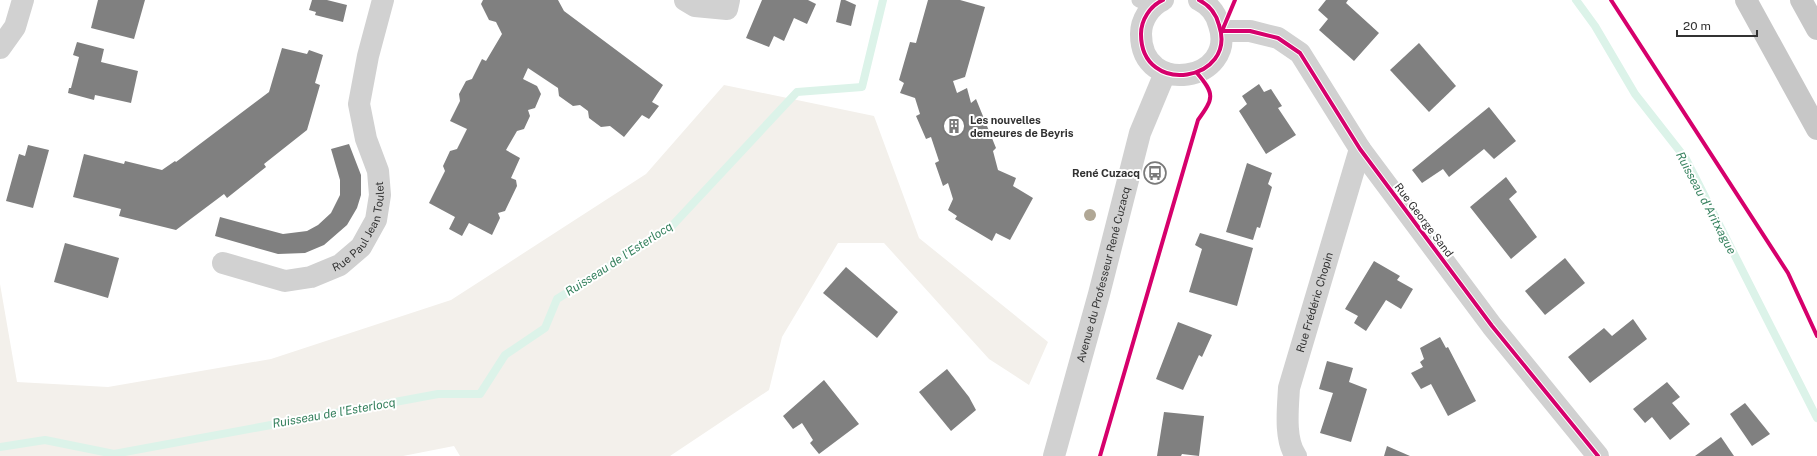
<svg xmlns="http://www.w3.org/2000/svg" width="1817" height="456" viewBox="0 0 1817 456" font-family="'Public Sans',sans-serif">
  <style>
    .green { fill: #f3f0eb }
    .lines { fill: none; stroke-linecap: round; stroke-linejoin: round }
    .stream { stroke: #dcf3e9; stroke-width: 8 }
    .building { fill: #808080 }
    .path { stroke: #cfcfcf; stroke-width: 2.5; stroke-dasharray: 2 2; stroke-linecap: butt }
    .service { stroke: #d1d1d1; stroke-width: 15 }
    .minor { stroke: #d1d1d1; stroke-width: 22 }
    .tertiary { stroke: #d1d1d1; stroke-width: 22 }
    .primary { stroke: #c7c7c7; stroke-width: 22 }
    .cycleway-casing { stroke: #fff; stroke-width: 6 }
    .cycleway { stroke: #d6006c; stroke-width: 4 }
    .tree { fill: #b0a795 }
    .labels { text-anchor: middle; stroke-width: 4; stroke-linejoin: round; paint-order: stroke }
    .poi-label { font-size: 11px; font-weight: bold; fill: #323232; stroke: #fff; text-anchor: start }
    .street-label { font-size: 11px; fill: #323232; stroke: #fff }
    .water-label { font-size: 12px; font-style: italic; fill: #37825f; stroke: #fff }
  </style>
  <rect width="100%" height="100%" fill="#fff"/>
  <path class="green" d="M 724,85 L 874,116 L 919,238 L 1048,342 L 1029,385 L 989,359 L 884,243 L 838,243 L 782,337 L 769,390 L 670,456 L 460,456 L 454,446 L 403,456 L 0,456 L 0,284 L 17,382 L 108,387 L 271,359 L 451,300 L 646,174 Z"/>
  <g class="lines">
    <g class="stream">
      <path d="M 1576,0 L 1595,26 L 1635,94 L 1686,159 L 1817,418"/>
      <path d="M 0,447 L 45,440 L 114,454 L 438,394 L 480,394 L 505,355 L 545,328 L 557,299 L 670,228 L 797,92 L 862,87 L 883,0"/>
    </g>
  </g>
  <g class="building">
    <path d="M 98,0 L 145,0 L 134,39 L 91,28 Z"/>
    <path d="M 312,0 L 327,0 L 347,5 L 343,22 L 315,15 L 316,12 L 309,10 Z"/>
    <path d="M 483,0 L 558,0 L 564,11 L 663,85 L 652,102 L 659,106 L 649,119 L 642,115 L 624,137 L 610,126 L 601,127 L 589,118 L 588,111 L 580,105 L 573,106 L 559,96 L 558,88 L 528,68 L 523,79 L 537,86 L 541,94 L 535,108 L 528,110 L 530,116 L 524,129 L 517,131 L 506,150 L 520,158 L 511,178 L 516,180 L 517,186 L 505,211 L 498,213 L 500,218 L 492,235 L 469,223 L 462,236 L 449,229 L 455,217 L 429,203 L 445,171 L 443,166 L 450,151 L 457,149 L 467,129 L 450,121 L 460,101 L 459,94 L 466,81 L 472,79 L 482,59 L 486,61 L 502,34 L 496,22 L 489,20 L 481,4 Z"/>
    <path d="M 762,0 L 808,0 L 816,4 L 807,24 L 794,18 L 784,41 L 774,36 L 769,47 L 746,38 Z"/>
    <path d="M 841,0 L 845,0 L 856,5 L 851,26 L 836,22 Z"/>
    <path d="M 928,0 L 960,0 L 985,7 L 965,77 L 953,81 L 957,93 L 967,88 L 971,103 L 976,99 L 996,148 L 993,151 L 998,170 L 1016,178 L 1013,186 L 1033,198 L 1010,240 L 996,233 L 992,241 L 955,219 L 957,216 L 948,210 L 953,199 L 948,183 L 943,186 L 935,163 L 939,161 L 931,137 L 926,139 L 916,116 L 920,114 L 915,98 L 900,93 L 904,83 L 899,80 L 910,42 L 916,43 Z"/>
    <path d="M 1326,0 L 1348,0 L 1346,3 L 1379,33 L 1354,61 L 1319,30 L 1328,19 L 1318,10 Z"/>
    <path d="M 77,42 L 104,49 L 101,62 L 138,71 L 131,103 L 95,95 L 94,100 L 68,93 L 69,88 L 71,88 L 79,57 L 73,55 Z"/>
    <path d="M 1419,43 L 1456,86 L 1429,112 L 1390,70 Z"/>
    <path d="M 282,48 L 307,54 L 309,50 L 323,55 L 315,83 L 320,85 L 307,130 L 264,164 L 266,167 L 227,198 L 224,194 L 176,230 L 119,216 L 121,209 L 73,197 L 84,154 L 124,164 L 125,161 L 162,170 L 175,161 L 176,162 L 269,92 Z"/>
    <path d="M 1259,84 L 1264,92 L 1271,89 L 1282,106 L 1278,108 L 1296,135 L 1266,154 L 1239,111 L 1247,104 L 1242,96 Z"/>
    <path d="M 1489,107 L 1516,141 L 1494,159 L 1484,149 L 1449,177 L 1443,169 L 1422,183 L 1412,170 Z"/>
    <path d="M 349,144 L 361,175 L 361,195 L 357,208 L 347,225 L 324,245 L 305,253 L 278,254 L 215,236 L 220,217 L 283,234 L 307,231 L 318,225 L 331,213 L 340,195 L 340,180 L 331,149 Z"/>
    <path d="M 28,145 L 49,150 L 33,208 L 6,201 L 19,154 L 25,156 Z"/>
    <path d="M 1247,163 L 1272,173 L 1268,184 L 1272,187 L 1260,228 L 1257,227 L 1253,240 L 1226,232 Z"/>
    <path d="M 1506,177 L 1517,192 L 1509,199 L 1537,237 L 1511,259 L 1470,207 Z"/>
    <path d="M 1200,233 L 1253,248 L 1237,306 L 1189,292 L 1202,249 L 1195,245 Z"/>
    <path d="M 65,243 L 119,258 L 108,298 L 54,282 Z"/>
    <path d="M 1565,258 L 1585,283 L 1545,315 L 1525,291 Z"/>
    <path d="M 1374,261 L 1400,276 L 1397,280 L 1413,289 L 1401,309 L 1386,300 L 1366,331 L 1354,323 L 1358,316 L 1345,309 Z"/>
    <path d="M 846,267 L 898,312 L 877,338 L 823,293 Z"/>
    <path d="M 1633,319 L 1647,339 L 1590,383 L 1568,357 L 1604,328 L 1612,336 Z"/>
    <path d="M 1178,322 L 1212,335 L 1202,357 L 1199,355 L 1183,390 L 1156,379 Z"/>
    <path d="M 1440,337 L 1446,348 L 1448,347 L 1476,401 L 1448,416 L 1431,384 L 1421,389 L 1411,373 L 1423,367 L 1420,362 L 1424,359 L 1420,348 Z"/>
    <path d="M 1327,361 L 1353,368 L 1349,382 L 1367,389 L 1351,442 L 1320,433 L 1333,393 L 1319,389 Z"/>
    <path d="M 947,369 L 969,397 L 976,410 L 951,431 L 919,392 Z"/>
    <path d="M 824,380 L 859,424 L 819,454 L 810,443 L 813,440 L 802,423 L 793,429 L 783,416 Z"/>
    <path d="M 1667,382 L 1680,397 L 1672,403 L 1690,424 L 1670,440 L 1652,417 L 1645,423 L 1633,409 Z"/>
    <path d="M 1745,403 L 1770,434 L 1752,446 L 1730,414 Z"/>
    <path d="M 1164,412 L 1204,416 L 1199,456 L 1182,454 L 1181,456 L 1157,456 Z"/>
    <path d="M 1721,437 L 1734,456 L 1695,456 Z"/>
    <path d="M 1387,446 L 1410,456 L 1384,456 Z"/>
  </g>
  <g class="lines">
    <path class="path" d="M 1611,0 L 1788,273 L 1817,336"/>
    <path class="service" d="M 1139,0 L 1154,6"/>
    <g class="minor">
      <path d="M 685,0 L 695,6 L 727,9 L 729,0"/>
      <path d="M 1222,31 L 1250,31 L 1278,38 L 1300,53 L 1360,149 L 1492,326 L 1598,456"/>
      <path d="M 0,48 L 15,27 L 23,0"/>
      <path id="s1" d="M 223,263 L 285,281 L 311,277 L 340,265 L 361,247 L 376,220 L 380,195 L 378,171 L 366,139 L 359,104 L 368,56 L 383,0"/>
      <path id="s2" d="M 1296,456 C 1284,440 1288,407 1289,388 L 1360,149"/>
    </g>
    <g class="tertiary">
      <path d="M 1163,0 C 1150,6 1141,20 1141,34 C 1141,98 1238,81 1219,25 C 1216,13 1209,5 1199,0"/>
      <path id="s3" d="M 1054,456 L 1099,294 L 1140,133 L 1165,73"/>
    </g>
    <g class="primary">
      <path d="M 1746,0 L 1817,129"/>
      <path d="M 1801,0 L 1817,29"/>
    </g>
    <g class="cycleway-casing">
      <g id="cycleway">
        <path d="M 1163,0 C 1150,6 1141,20 1141,34 C 1141,98 1238,81 1219,25 C 1216,13 1209,5 1199,0"/>
        <path d="M 1235,0 L 1222,31 L 1250,31 L 1278,38 L 1300,53 L 1360,149 L 1492,326 L 1598,456"/>
        <path d="M 1611,0 L 1788,273 L 1817,336"/>
        <path d="M 1100,456 L 1198,120 C 1214,98 1215,94 1197,73"/>
      </g>
    </g>
    <use href="#cycleway" class="cycleway"/>
  </g>
  <circle class="tree" cx="1090" cy="215" r="6"/>
  <defs>
    <g id="building-ring" transform="scale(1.15)"><circle r="9.5" fill="#fff" stroke="#7a7a7a" stroke-width="1.5"/><path d="M-4-6H4V6H1V3H-1V6H-4ZM-2.5-4.3h1.7v1.8h-1.7ZM.8-4.3h1.7v1.8H.8ZM-2.5-1h1.7V.8h-1.7ZM.8-1h1.7V.8H.8Z" fill="#7a7a7a"/></g>
    <g id="bus-ring" transform="scale(1.15)"><circle r="9.5" fill="#fff" stroke="#7a7a7a" stroke-width="1.5"/><path d="M-5-6H5V4H4V6H2V4H-2V6H-4V4H-5ZM-3.5-4V0h7V-4ZM-3.5 1.2v1.5H-2V1.2ZM2 1.2v1.5H3.5V1.2Z" fill="#7a7a7a"/></g>
  </defs>
  <g fill-rule="evenodd">
    <use href="#building-ring" x="954" y="126"/>
    <use href="#bus-ring" x="1155" y="173"/>
  </g>
  <g class="labels">
    <g class="poi-label">
      <text x="970" y="124">Les nouvelles<tspan x="970" dy="13">demeures de Beyris</tspan></text>
      <text x="1140" y="177" text-anchor="end">René Cuzacq</text>
    </g>
    <g class="street-label">
      <text transform="translate(1424 220) rotate(53)" y="4">Rue George Sand</text>
      <text dy="4" stroke="none"><textPath href="#s1" startOffset="167">Rue Paul Jean Toulet</textPath></text>
      <text dy="4" stroke="none"><textPath href="#s3" startOffset="188">Avenue du Professeur René Cuzacq</textPath></text>
      <text dy="4" stroke="none"><textPath href="#s2" startOffset="159">Rue Frédéric Chopin</textPath></text>
    </g>
    <g class="water-label">
      <text transform="translate(1706 203) rotate(62)" y="4">Ruisseau d'Aritxague</text>
      <text transform="translate(619 259) rotate(-33)" y="4">Ruisseau de l'Esterlocq</text>
      <text transform="translate(334 413) rotate(-10)" y="4">Ruisseau de l'Esterlocq</text>
    </g>
  </g>
  <path d="M1677 30v6h80v-6" fill="none" stroke="#323232" stroke-width="2"/>
  <text x="1683" y="30" font-size="12" fill="#323232" stroke="#ffffff" stroke-width="3" paint-order="stroke">20 m</text>
</svg>
